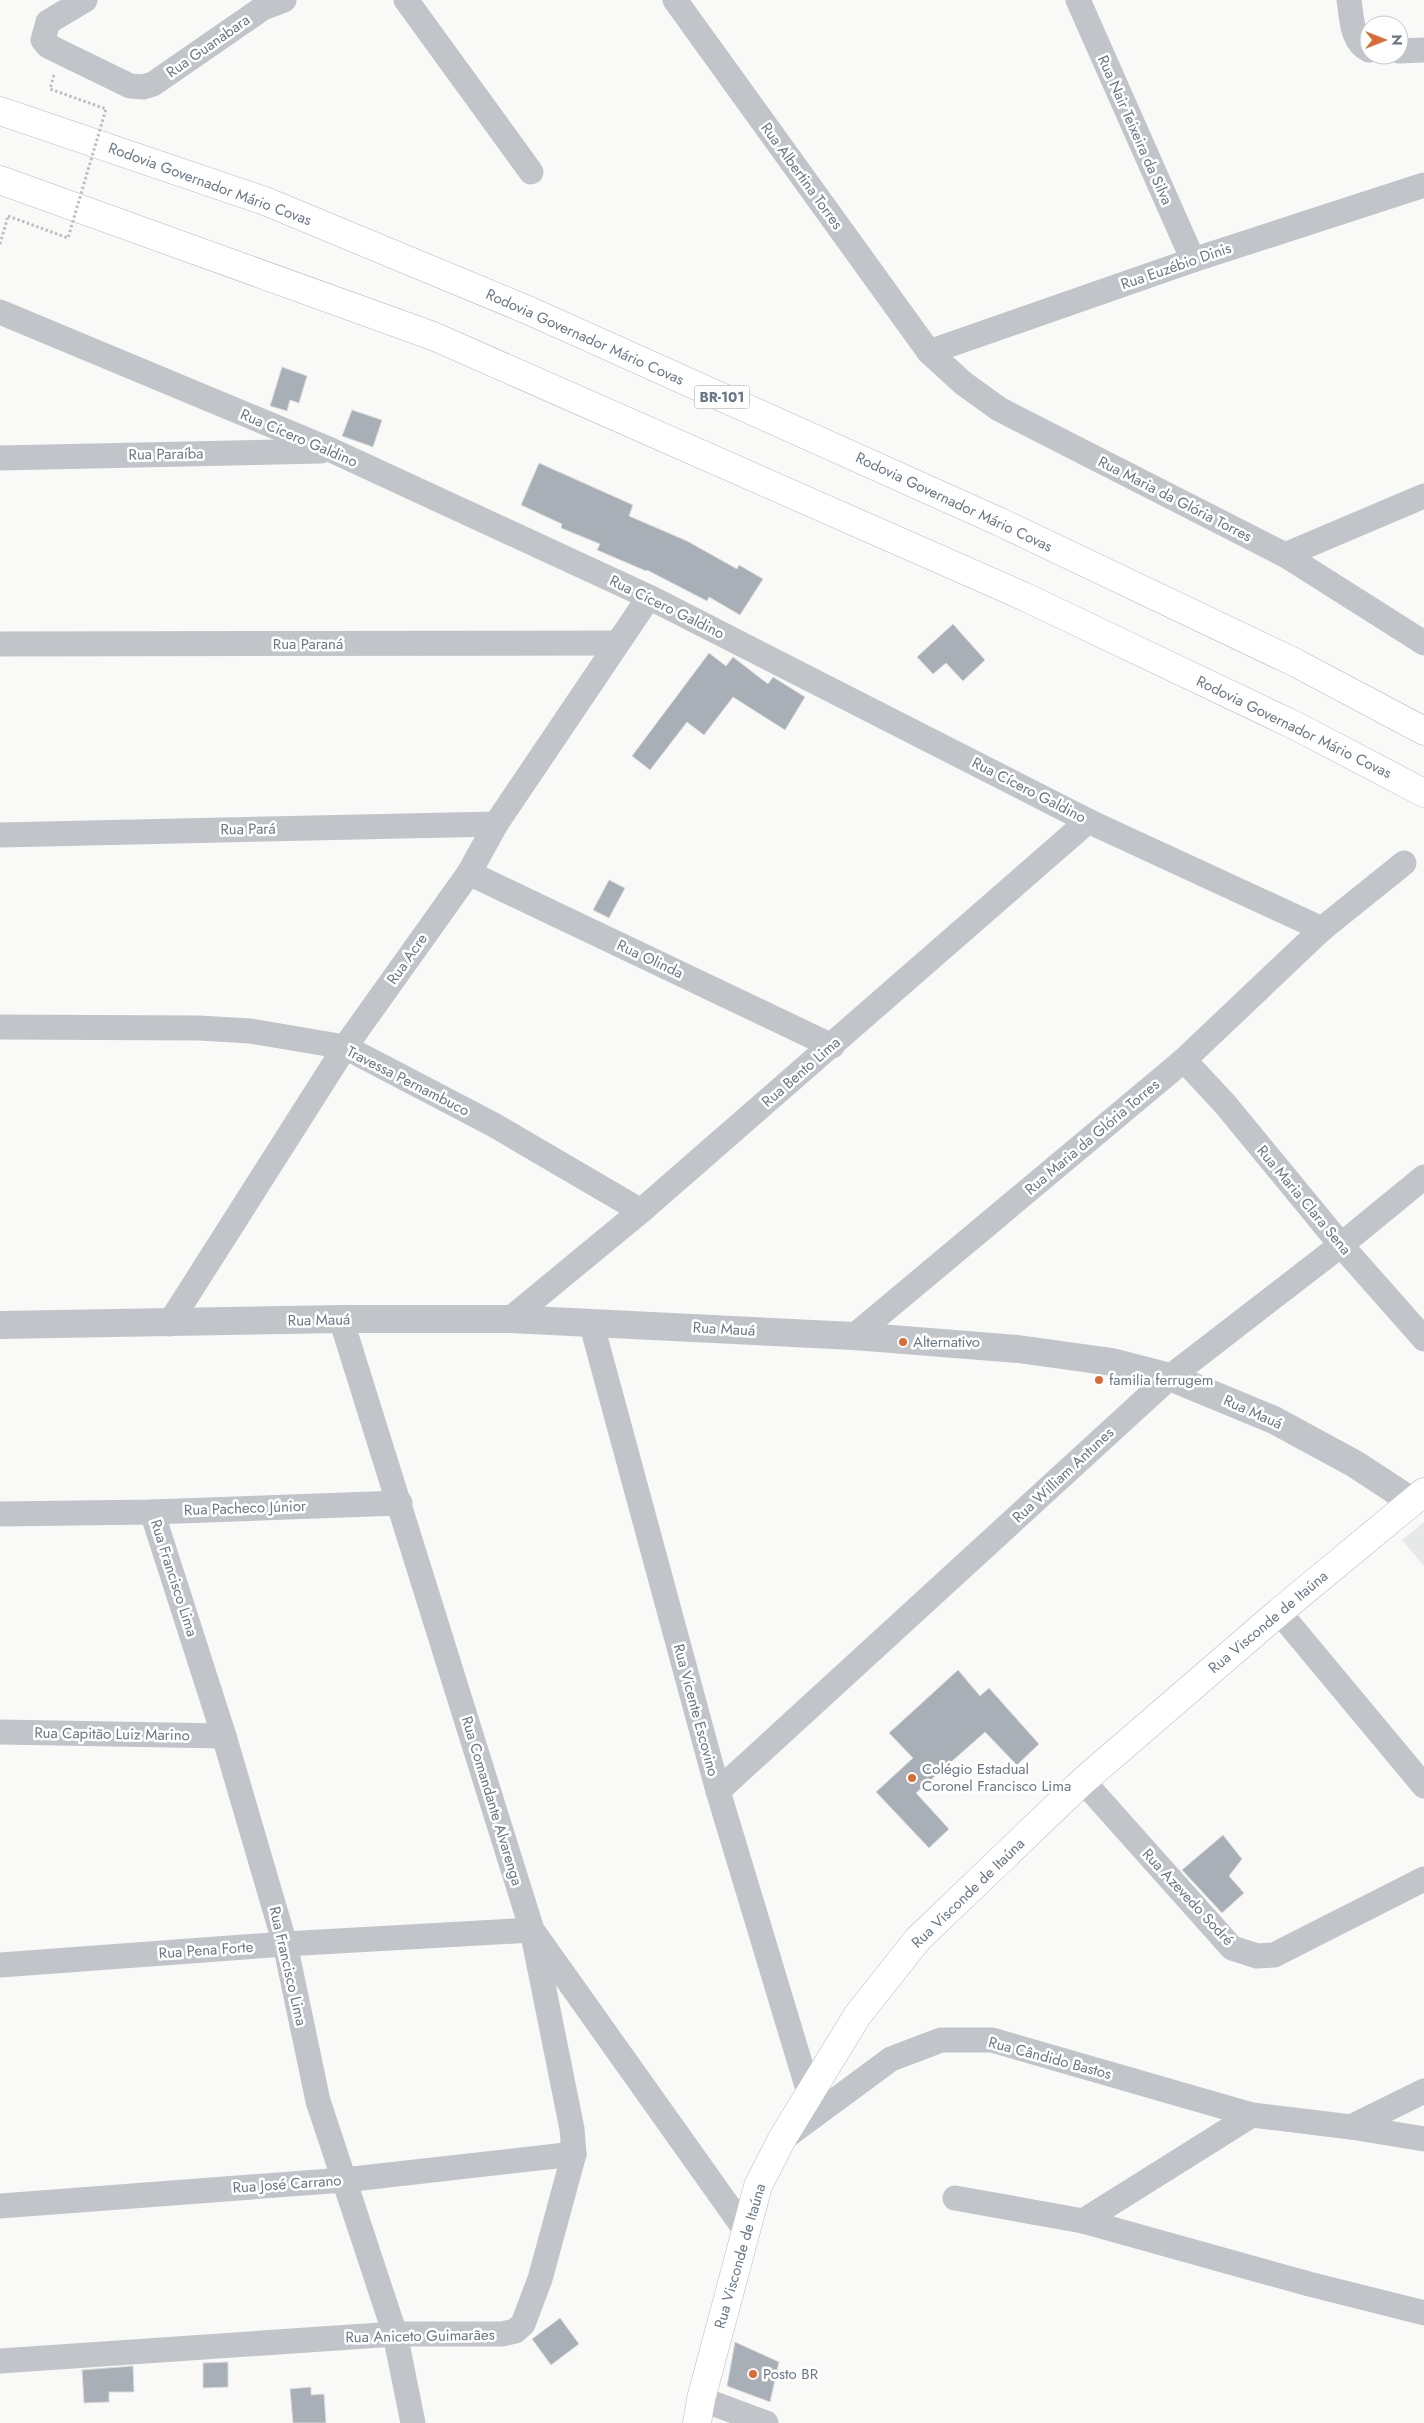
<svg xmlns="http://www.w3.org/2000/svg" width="1424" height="2423" viewBox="0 0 1424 2423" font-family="Jost,sans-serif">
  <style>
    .built { fill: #e7e9e9 }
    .building { fill: #a8afb7; stroke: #dbdcda }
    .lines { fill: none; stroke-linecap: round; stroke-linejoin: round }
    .secondary-casing { stroke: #b6bac0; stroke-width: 29 }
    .motorway-casing { stroke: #b5b8bc; stroke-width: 29 }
    .path { stroke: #bcbec1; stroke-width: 3; stroke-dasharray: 2.5 2.5; stroke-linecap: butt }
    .minor { stroke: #c1c5c9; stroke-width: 25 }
    .tertiary { stroke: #c1c5c9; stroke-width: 28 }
    .secondary { stroke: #fff; stroke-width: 28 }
    .motorway { stroke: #fff; stroke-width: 28 }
    .path-bridge { stroke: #bcbec1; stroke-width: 3; stroke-dasharray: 2.5 2.5; stroke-linecap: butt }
    .poi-dot { fill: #da6d37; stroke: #fff; stroke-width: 2 }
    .labels { text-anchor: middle; stroke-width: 5; stroke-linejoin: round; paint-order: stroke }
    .shield { fill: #fff; stroke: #97a0ab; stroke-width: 1 }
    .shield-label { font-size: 14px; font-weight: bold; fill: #6a7787 }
    .street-label { font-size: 15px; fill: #6a7787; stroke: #fff }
    .poi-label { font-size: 15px; fill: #6a7787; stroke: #fff; text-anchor: start }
  </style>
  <rect width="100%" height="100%" fill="#f9faf8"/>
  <path class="built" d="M 1424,1522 L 1424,1566 L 1402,1540 Z"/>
  <g class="building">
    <path d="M 282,367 L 307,376 L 299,403 L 290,400 L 287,411 L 270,406 Z"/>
    <path d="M 352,410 L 382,420 L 373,447 L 342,436 Z"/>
    <path d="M 539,463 L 633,505 L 629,516 L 687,541 L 737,569 L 739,565 L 763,579 L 740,615 L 709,597 L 707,601 L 647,570 L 646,571 L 597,550 L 600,544 L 561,528 L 562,524 L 521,505 Z"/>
    <path d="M 953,624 L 985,660 L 963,681 L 946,663 L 933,674 L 917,657 Z"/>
    <path d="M 709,653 L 726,666 L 733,657 L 768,684 L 773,677 L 805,697 L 785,730 L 733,697 L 704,735 L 687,722 L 650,770 L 632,756 Z"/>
    <path d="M 609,880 L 625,888 L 609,918 L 593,910 Z"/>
    <path d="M 958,1670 L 980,1696 L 989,1688 L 1039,1744 L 1017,1765 L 985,1732 L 916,1793 L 949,1829 L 929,1848 L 876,1792 L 913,1758 L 889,1733 Z"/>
    <path d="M 1223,1835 L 1242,1859 L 1229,1876 L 1244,1893 L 1222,1913 L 1182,1870 Z"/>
    <path d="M 560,2318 L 579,2344 L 551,2365 L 532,2339 Z"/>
    <path d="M 735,2342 L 779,2362 L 770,2402 L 727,2386 Z"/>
    <path d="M 228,2362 L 228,2387 L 203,2388 L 203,2363 Z"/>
    <path d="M 133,2366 L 134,2392 L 109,2392 L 109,2402 L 84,2403 L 82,2370 Z"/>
    <path d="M 311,2387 L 311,2395 L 324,2394 L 326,2423 L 293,2423 L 290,2389 Z"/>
  </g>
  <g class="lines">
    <g class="secondary-casing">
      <path id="secondary" d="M 697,2423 L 701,2399 L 758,2186 L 782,2139 L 857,2016 L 917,1940 L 1083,1781 L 1279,1612 L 1424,1492"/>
    </g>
    <g class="motorway-casing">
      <g id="motorway">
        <path d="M 0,111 L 265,201 L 530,311 L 1000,522 L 1296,663 L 1424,731"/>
        <path d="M 0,180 L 433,336 L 1023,596 L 1298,727 L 1424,793"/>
      </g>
    </g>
    <g class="path">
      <path d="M 54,75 L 50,89 L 106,109"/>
      <path d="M 0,244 L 8,216"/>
    </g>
    <g class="minor">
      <path d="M 85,0 L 48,22 L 43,40 L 48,46 L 130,86 L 143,87 L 153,84 L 263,8 L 284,0"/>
      <path d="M 406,0 L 531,172"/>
      <path d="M 675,0 L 929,352 L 963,383 L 999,409 L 1285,555 L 1424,643"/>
      <path d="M 1078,0 L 1193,260"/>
      <path d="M 1349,0 C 1352,17 1351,42 1369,50"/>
      <path d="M 1399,51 L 1424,50"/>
      <path d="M 0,312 L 331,450 L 649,597 L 1088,821 L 1322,929"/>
      <path d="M 929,352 L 1193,260 L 1424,185"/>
      <path d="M 0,458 L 321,451"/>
      <path d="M 1285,555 L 1424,496"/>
      <path d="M 0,644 L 616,643"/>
      <path d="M 0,835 L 496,824"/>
      <path d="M 469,873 L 832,1046"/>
      <path d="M 0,1027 L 199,1028 L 250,1031 L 345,1047 L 494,1125 L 641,1211"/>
      <path d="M 1184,1060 L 1225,1104 L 1341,1245 L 1424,1339"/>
      <path d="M 341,1319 L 532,1930 L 746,2231"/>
      <path d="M 510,1319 L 641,1211 L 1088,821"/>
      <path d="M 591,1322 L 718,1791 L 810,2096"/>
      <path d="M 169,1324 L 345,1047 L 469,873 L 496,824 L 649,597"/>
      <path d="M 854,1336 L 1184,1060 L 1322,929 L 1404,863"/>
      <path d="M 152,1512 L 224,1736 L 285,1944 L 318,2101 L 395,2334 L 413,2423"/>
      <path d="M 0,1514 L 152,1512 L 400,1503"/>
      <path d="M 1279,1612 L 1424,1786"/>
      <path d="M 0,1732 L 224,1736"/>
      <path d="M 1083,1781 L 1232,1948 L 1257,1956 L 1274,1955 L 1424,1879"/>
      <path d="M 718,1791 L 1170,1377 L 1341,1245 L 1424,1177"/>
      <path d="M 0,1965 L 285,1944 L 532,1930 L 572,2129 L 574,2154 L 540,2279 L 523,2324 L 515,2331 L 502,2334 L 395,2334 L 0,2361"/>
      <path d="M 1351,2127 L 1424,2091"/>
      <path d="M 784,2138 L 891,2059 L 941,2040 L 992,2040 L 1252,2115 L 1351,2127 L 1424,2139"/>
      <path d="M 955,2198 L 1083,2221 L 1309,2284 L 1424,2313"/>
      <path d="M 0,2206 L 344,2180 L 574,2154"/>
      <path d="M 1083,2221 L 1252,2115"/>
      <path d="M 701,2399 L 766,2423"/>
    </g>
    <path class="tertiary" d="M 0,1325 L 341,1319 L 510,1319 L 854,1336 L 1018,1349 L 1112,1362 L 1170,1377 L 1274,1420 L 1355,1464 L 1413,1502"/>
    <use href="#secondary" class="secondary"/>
    <use href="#motorway" class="motorway"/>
    <path class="path-bridge" d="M 8,216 L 68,238 L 106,109"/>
  </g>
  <g class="poi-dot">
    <circle cx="903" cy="1342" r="5"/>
    <circle cx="1099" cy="1380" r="5"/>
    <circle cx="912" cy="1778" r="5"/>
    <circle cx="753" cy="2374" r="5"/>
  </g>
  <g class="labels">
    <rect class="shield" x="694.5" y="385.5" width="55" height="23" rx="4"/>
    <g class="shield-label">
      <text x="722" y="402">BR-101</text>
    </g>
    <g class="street-label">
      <text transform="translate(208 46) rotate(-35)" y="5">Rua Guanabara</text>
      <text transform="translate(1135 130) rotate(66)" y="5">Rua Nair Teixeira da Silva</text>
      <text transform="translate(802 176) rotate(54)" y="5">Rua Albertina Torres</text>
      <text transform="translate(210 184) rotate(20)" y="5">Rodovia Governador Mário Covas</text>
      <text transform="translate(1176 266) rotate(-19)" y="5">Rua Euzébio Dinis</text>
      <text transform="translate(585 337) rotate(24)" y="5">Rodovia Governador Mário Covas</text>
      <text transform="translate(299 438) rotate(23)" y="5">Rua Cícero Galdino</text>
      <text transform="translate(166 454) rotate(-1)" y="5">Rua Paraíba</text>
      <text transform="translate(1175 499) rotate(27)" y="5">Rua Maria da Glória Torres</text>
      <text transform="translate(954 502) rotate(25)" y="5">Rodovia Governador Mário Covas</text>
      <text transform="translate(667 607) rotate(26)" y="5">Rua Cícero Galdino</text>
      <text x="308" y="649">Rua Paraná</text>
      <text transform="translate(1294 727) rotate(26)" y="5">Rodovia Governador Mário Covas</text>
      <text transform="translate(1029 790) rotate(27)" y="5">Rua Cícero Galdino</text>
      <text transform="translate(248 829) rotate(-1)" y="5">Rua Pará</text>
      <text transform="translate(407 959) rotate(-55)" y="5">Rua Acre</text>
      <text transform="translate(650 959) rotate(25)" y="5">Rua Olinda</text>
      <text transform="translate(801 1072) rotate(-41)" y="5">Rua Bento Lima</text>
      <text transform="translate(408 1081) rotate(27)" y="5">Travessa Pernambuco</text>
      <text transform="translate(1092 1137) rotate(-40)" y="5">Rua Maria da Glória Torres</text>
      <text transform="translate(1304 1200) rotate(50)" y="5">Rua Maria Clara Sena</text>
      <text transform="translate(319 1320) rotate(-1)" y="5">Rua Mauá</text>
      <text transform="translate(724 1329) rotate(3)" y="5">Rua Mauá</text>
      <text transform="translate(1253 1412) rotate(24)" y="5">Rua Mauá</text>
      <text transform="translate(1063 1475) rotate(-43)" y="5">Rua William Antunes</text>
      <text transform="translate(245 1508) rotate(-2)" y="5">Rua Pacheco Júnior</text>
      <text transform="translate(174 1578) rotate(72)" y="5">Rua Francisco Lima</text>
      <text transform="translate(1268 1622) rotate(-40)" y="5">Rua Visconde de Itaúna</text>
      <text transform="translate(696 1710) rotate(75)" y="5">Rua Vicente Escovino</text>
      <text transform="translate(112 1734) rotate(1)" y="5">Rua Capitão Luiz Marino</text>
      <text transform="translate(492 1801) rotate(73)" y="5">Rua Comandante Alvarenga</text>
      <text transform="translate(968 1893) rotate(-44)" y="5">Rua Visconde de Itaúna</text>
      <text transform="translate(1188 1897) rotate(47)" y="5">Rua Azevedo Sodré</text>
      <text transform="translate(206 1950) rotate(-4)" y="5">Rua Pena Forte</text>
      <text transform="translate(288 1966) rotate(77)" y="5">Rua Francisco Lima</text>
      <text transform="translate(1050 2058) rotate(15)" y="5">Rua Cândido Bastos</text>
      <text transform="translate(287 2184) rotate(-4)" y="5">Rua José Carrano</text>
      <text transform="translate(740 2256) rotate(-74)" y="5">Rua Visconde de Itaúna</text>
      <text transform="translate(420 2336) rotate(-1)" y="5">Rua Aniceto Guimarães</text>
    </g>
    <g class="poi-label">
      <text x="913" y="1347">Alternativo</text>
      <text x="1109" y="1385">familia ferrugem</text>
      <text x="922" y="1774">Colégio Estadual<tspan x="922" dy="17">Coronel Francisco Lima</tspan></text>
      <text x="763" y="2379">Posto BR</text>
    </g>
  </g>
  <g transform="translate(1384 40) rotate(90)"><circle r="24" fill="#ffffff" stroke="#c3c9cf"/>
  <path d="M0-4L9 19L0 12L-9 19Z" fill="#da6d37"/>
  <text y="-8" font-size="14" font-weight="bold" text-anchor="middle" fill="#6a7787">N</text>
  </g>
</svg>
